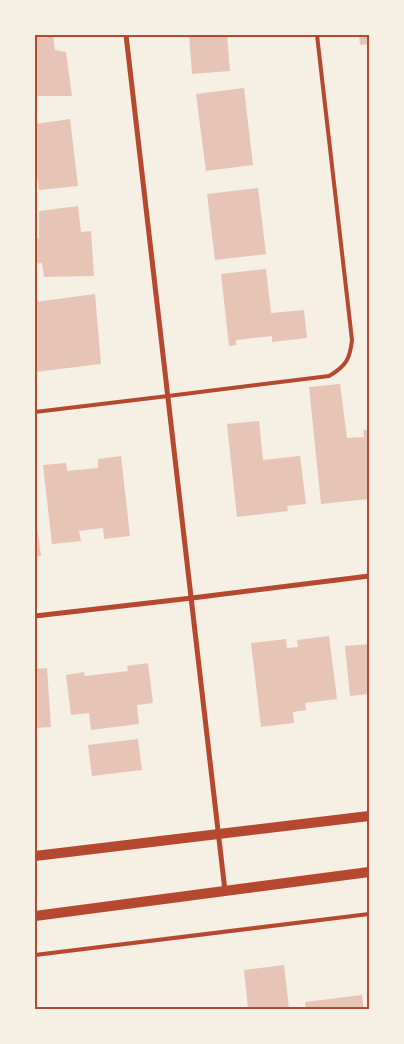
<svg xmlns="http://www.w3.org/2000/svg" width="404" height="1044" viewBox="0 0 404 1044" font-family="'Space Grotesk',sans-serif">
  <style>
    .building { fill: #e6c5b7 }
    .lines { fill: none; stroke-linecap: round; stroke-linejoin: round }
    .service { stroke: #b5482f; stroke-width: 4 }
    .minor { stroke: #b5482f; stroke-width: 5 }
    .secondary { stroke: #b5482f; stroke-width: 10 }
    .neatline { fill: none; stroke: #b5482f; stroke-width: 2 }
  </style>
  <rect width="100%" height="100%" fill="#f6efe4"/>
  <g class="building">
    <path d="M 35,35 L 53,35 L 55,50 L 66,52 L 72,96 L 35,96 Z"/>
    <path d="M 189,35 L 227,35 L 230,71 L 192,74 Z"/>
    <path d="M 359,35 L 369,35 L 369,44 L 360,45 Z"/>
    <path d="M 244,88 L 253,165 L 206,171 L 196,94 Z"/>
    <path d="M 70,119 L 78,186 L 39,190 L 35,157 L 35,124 Z"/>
    <path d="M 258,188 L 266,254 L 215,260 L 207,194 Z"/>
    <path d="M 78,206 L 81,232 L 91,231 L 94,276 L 44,277 L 42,263 L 35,264 L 35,239 L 39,239 L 39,211 Z"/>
    <path d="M 266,269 L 271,313 L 304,310 L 307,338 L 272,342 L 272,336 L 236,340 L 236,345 L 229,346 L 221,274 Z"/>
    <path d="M 95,294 L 101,364 L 35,372 L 35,302 Z"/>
    <path d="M 340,384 L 347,438 L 364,437 L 363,430 L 369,430 L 369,499 L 321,504 L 309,387 Z"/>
    <path d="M 259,421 L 263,460 L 300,456 L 306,504 L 287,506 L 288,511 L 237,517 L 227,424 Z"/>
    <path d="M 121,456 L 130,536 L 104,539 L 103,528 L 79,531 L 81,541 L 52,544 L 43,465 L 66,463 L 67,471 L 98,468 L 98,459 Z"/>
    <path d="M 35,518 L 36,518 L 41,556 L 35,556 Z"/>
    <path d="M 329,636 L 337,699 L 305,703 L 306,710 L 293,712 L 294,723 L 261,727 L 251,643 L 286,639 L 287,648 L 298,647 L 297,640 Z"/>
    <path d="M 369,644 L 369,694 L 350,696 L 345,646 Z"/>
    <path d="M 148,663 L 153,703 L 137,705 L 139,724 L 91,730 L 89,713 L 71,715 L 66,675 L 84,672 L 85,676 L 128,671 L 127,666 Z"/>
    <path d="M 47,668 L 51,727 L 35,728 L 35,669 Z"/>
    <path d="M 138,739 L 142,770 L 92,776 L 88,745 Z"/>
    <path d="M 284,965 L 289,1009 L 248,1009 L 244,970 Z"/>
    <path d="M 362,995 L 364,1009 L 306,1009 L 305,1002 Z"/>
  </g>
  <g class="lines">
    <g class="service">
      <path d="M 35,412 L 168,396 L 329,376 C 346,366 350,359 352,340 L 317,35"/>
      <path d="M 35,955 L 369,914"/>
    </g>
    <g class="minor">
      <path d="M 126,35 L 225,891"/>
      <path d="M 35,616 L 192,598 L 369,576"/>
    </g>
    <g class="secondary">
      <path d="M 35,856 L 369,816"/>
      <path d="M 35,916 L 369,872"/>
    </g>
  </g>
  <rect width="404" height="1044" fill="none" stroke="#f6efe4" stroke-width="72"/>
  <rect x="36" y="36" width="332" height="972" class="neatline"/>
</svg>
